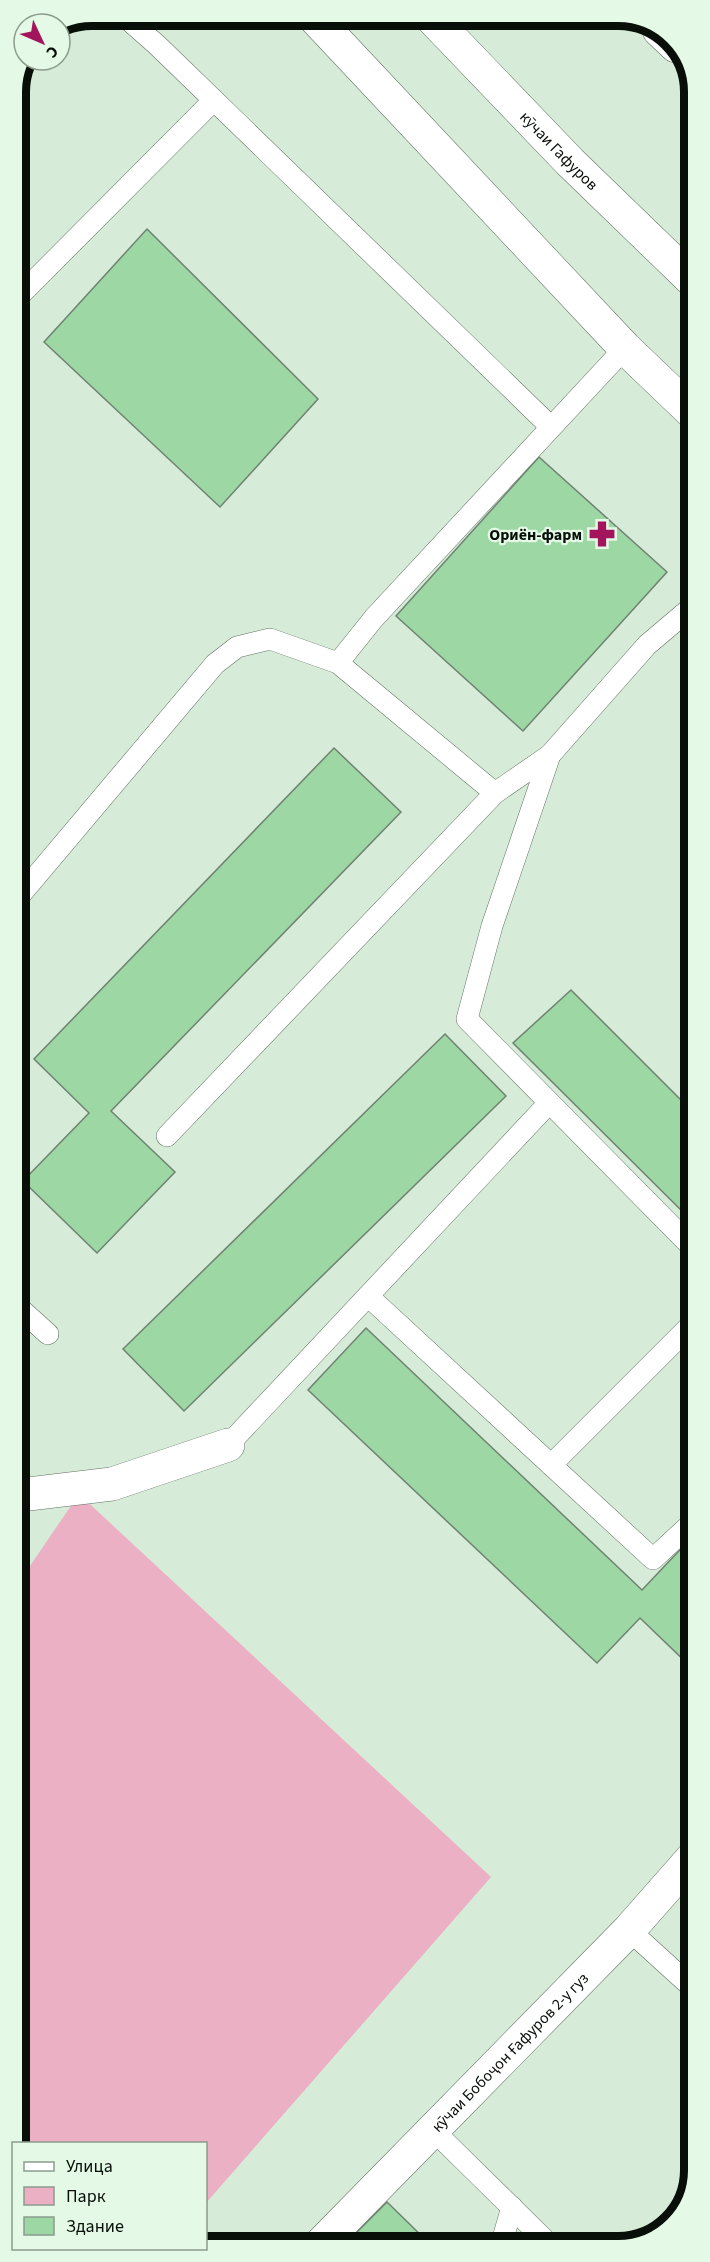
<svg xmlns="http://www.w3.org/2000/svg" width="710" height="2262" viewBox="0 0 710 2262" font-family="'Source Sans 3',sans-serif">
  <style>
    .green { fill: #ebb0c4 }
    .building { fill: #9dd7a4; stroke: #708272; stroke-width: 1.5 }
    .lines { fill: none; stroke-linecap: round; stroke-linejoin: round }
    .service-casing { stroke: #607262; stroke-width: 22 }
    .minor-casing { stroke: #607262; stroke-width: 34 }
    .tertiary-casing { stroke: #607262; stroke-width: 34 }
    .primary-casing { stroke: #607262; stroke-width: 34 }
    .service { stroke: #fff; stroke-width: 21 }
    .minor { stroke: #fff; stroke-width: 33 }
    .tertiary { stroke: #fff; stroke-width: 33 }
    .primary { stroke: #fff; stroke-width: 33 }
    .labels { text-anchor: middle; stroke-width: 4.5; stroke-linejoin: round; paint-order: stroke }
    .street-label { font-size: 16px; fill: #080f09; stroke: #e4f9e6 }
    .poi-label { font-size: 16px; font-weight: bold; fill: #080f09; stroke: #e4f9e6; text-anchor: end }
    .rim { fill: none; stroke: #080f09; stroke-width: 8 }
  </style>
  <rect width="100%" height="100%" fill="#d7ebd9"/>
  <path class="green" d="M 79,1494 L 491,1877 L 206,2203 L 206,2144 L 17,2143 L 17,1585 Z"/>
  <g class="building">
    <path d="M 147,229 L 318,399 L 220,507 L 44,342 Z"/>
    <path d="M 539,457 L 667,572 L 523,731 L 396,616 Z"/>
    <path d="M 334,748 L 401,812 L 111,1111 L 175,1172 L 97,1253 L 23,1181 L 89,1113 L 34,1059 Z"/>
    <path d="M 571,990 L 694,1113 L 694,1223 L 513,1043 Z"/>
    <path d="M 445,1034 L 506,1096 L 184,1411 L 123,1349 Z"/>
    <path d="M 366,1328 L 642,1590 L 694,1535 L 694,1663 L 691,1667 L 640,1618 L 597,1663 L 308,1390 Z"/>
    <path d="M 387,2202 L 431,2245 L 343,2246 Z"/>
  </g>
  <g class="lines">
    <g class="service-casing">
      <g id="service">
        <path d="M 123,15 L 157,45 L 551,427"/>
        <path d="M 15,300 L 214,100"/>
        <path d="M 693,606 L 647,645 L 550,755 L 492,926 L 467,1019 L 694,1249"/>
        <path d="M 338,663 L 374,618 L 625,348"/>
        <path d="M 16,900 L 215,664 L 237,647 L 270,639 L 338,663 L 495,793 L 550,755"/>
        <path d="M 167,1136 L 495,793"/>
        <path d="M 368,1296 L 653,1559 L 694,1521"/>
        <path d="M 17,1306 L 48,1334"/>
        <path d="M 228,1445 L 549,1103"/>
        <path d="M 551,1465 L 694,1322"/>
        <path d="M 629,1930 L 695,1990"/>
        <path d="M 433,2130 L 550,2245"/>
        <path d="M 501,2245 L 512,2207"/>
      </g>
    </g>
    <g class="minor-casing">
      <g id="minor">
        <path d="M 17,1497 L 20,1495 L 112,1484 L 228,1445"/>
        <path id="s1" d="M 319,2246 L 629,1930 L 695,1855"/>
      </g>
    </g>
    <g class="tertiary-casing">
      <path id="tertiary" d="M 312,15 L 625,348 L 693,413"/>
    </g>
    <g class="primary-casing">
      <g id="primary">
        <path d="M 319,15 L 324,26"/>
        <path id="s2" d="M 429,15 L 570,162 L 693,281"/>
        <path d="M 659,30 L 676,46"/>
      </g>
    </g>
    <use href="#service" class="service"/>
    <use href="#minor" class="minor"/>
    <use href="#tertiary" class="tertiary"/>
    <use href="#primary" class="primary"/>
  </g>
  <defs>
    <g id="pharmacy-bare" transform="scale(2.07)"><path d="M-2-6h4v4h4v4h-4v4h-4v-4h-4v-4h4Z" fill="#a2155d" stroke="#e4f9e6" stroke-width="2.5" paint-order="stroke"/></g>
  </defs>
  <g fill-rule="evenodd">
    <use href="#pharmacy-bare" x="602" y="534"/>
  </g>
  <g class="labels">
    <g class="street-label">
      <text dy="6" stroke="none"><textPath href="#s2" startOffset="188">кӯчаи Гафуров</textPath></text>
      <text dy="6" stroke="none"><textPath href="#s1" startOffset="272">кӯчаи Бобоҷон Ғафуров 2-у гуз</textPath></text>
    </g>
    <g class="poi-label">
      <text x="582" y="540">Ориён-фарм</text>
    </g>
  </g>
  <path d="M0 0H710V2262H0ZM92 26H618A66 66 0 0 1 684 92V2170A66 66 0 0 1 618 2236H92A66 66 0 0 1 26 2170V92A66 66 0 0 1 92 26Z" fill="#e4f9e6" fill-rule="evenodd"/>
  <path class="rim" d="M92 26H618A66 66 0 0 1 684 92V2170A66 66 0 0 1 618 2236H92A66 66 0 0 1 26 2170V92A66 66 0 0 1 92 26Z"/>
  <rect x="12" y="2142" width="195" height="108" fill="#e4f9e6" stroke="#8c9b8e" stroke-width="1.5"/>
  <rect x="24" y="2162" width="30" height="9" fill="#ffffff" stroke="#8c9b8e" stroke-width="1.5"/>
  <text x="66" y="2172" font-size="18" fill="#080f09">Улица</text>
  <rect x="24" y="2187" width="30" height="18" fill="#ebb0c4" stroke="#8c9b8e" stroke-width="1.5"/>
  <text x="66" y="2202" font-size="18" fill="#080f09">Парк</text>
  <rect x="24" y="2217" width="30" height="18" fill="#9dd7a4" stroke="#8c9b8e" stroke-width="1.5"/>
  <text x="66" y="2232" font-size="18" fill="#080f09">Здание</text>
  <g transform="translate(42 42) rotate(134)"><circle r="28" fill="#e4f9e6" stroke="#8c9b8e" stroke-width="1.5"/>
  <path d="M0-4.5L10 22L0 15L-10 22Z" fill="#a2155d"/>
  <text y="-9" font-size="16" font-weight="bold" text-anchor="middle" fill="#080f09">С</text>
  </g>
</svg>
